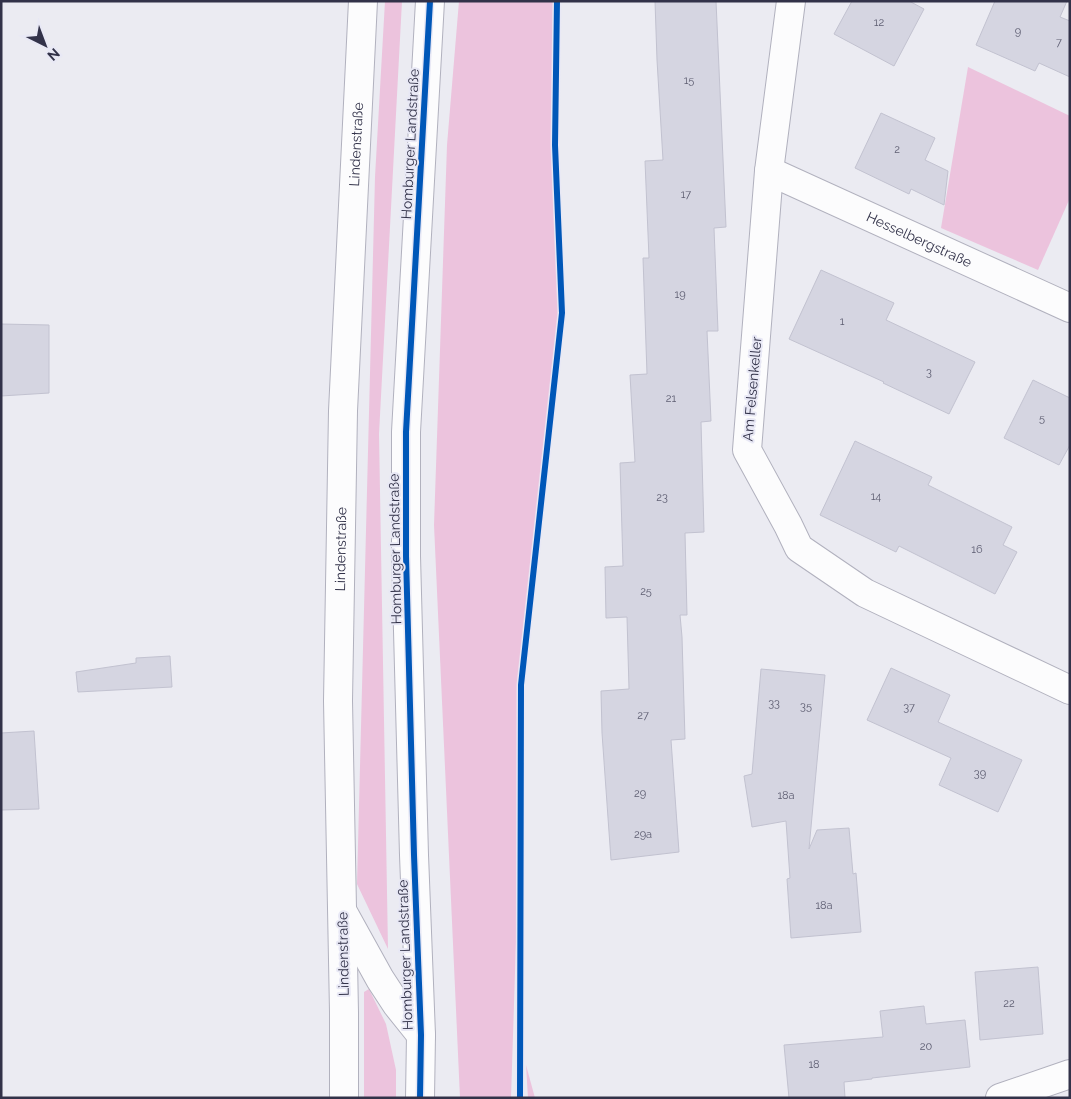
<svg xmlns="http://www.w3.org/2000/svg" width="1071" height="1099" viewBox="0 0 1071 1099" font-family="Raleway,sans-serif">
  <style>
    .green { fill: #ecc3dd }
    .building { fill: #d5d5e1; stroke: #c2c2d0 }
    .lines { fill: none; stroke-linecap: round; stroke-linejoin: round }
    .minor-casing { stroke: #b1b1be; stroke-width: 30 }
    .minor { stroke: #fcfcfd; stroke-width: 28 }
    .cycleway-casing { stroke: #e8e8f5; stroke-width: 9 }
    .cycleway { stroke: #0057b8; stroke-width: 6 }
    .labels { text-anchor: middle; stroke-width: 4; stroke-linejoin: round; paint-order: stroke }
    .number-label { font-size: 11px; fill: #5e5e72 }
    .street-label { font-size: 14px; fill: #323249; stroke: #e8e8f5 }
  </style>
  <rect width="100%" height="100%" fill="#ebebf2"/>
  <g class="green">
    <path d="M 385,1 L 402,1 L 379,434 L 388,949 L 357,884 L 375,177 Z"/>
    <path d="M 459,1 L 557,1 L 555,145 L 562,313 L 521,685 L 518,879 L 511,1098 L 460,1098 L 434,525 L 447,145 Z"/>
    <path d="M 968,67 L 1070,116 L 1070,198 L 1038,270 L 941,228 Z"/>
    <path d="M 369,989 L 386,1024 L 396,1070 L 396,1098 L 364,1098 L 364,992 Z"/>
    <path d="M 526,1065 L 535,1098 L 528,1098 Z"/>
  </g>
  <g class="building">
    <path d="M 655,1 L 716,1 L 726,227 L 714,228 L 718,331 L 707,331 L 711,421 L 701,422 L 704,532 L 685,533 L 687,615 L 680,615 L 682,637 L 685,739 L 671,740 L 679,852 L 611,860 L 602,733 L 601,691 L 629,689 L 627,617 L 606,618 L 605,567 L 623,566 L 620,463 L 635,462 L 630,375 L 647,374 L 643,258 L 649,258 L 645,161 L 663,160 L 657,60 Z"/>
    <path d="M 852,1 L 909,1 L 924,9 L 894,66 L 834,34 Z"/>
    <path d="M 995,1 L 1067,1 L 1060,17 L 1070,21 L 1070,77 L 1039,63 L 1035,71 L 976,45 Z"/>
    <path d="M 881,113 L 935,138 L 925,160 L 948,171 L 944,205 L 911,189 L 909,194 L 855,168 Z"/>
    <path d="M 821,270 L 894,303 L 886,320 L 975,362 L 949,414 L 883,383 L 884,382 L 789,339 Z"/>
    <path d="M 1,324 L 49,325 L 49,393 L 1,396 Z"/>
    <path d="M 1033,380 L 1070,398 L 1070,445 L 1059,465 L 1004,438 Z"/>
    <path d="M 855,441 L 932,477 L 928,485 L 1012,527 L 1003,545 L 1017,552 L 995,594 L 899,546 L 896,552 L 820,515 Z"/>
    <path d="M 170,656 L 172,687 L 78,692 L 76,672 L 136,663 L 136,658 Z"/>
    <path d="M 891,668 L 950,695 L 938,722 L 1022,760 L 998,812 L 939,785 L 951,758 L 867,720 Z"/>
    <path d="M 761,669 L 825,675 L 809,849 L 817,830 L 849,828 L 853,874 L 856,873 L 861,932 L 791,938 L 787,879 L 790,878 L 786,821 L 752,827 L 744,776 L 752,774 Z"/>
    <path d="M 34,731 L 39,809 L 1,810 L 1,733 Z"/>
    <path d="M 1038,967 L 1043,1034 L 980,1040 L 975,972 Z"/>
    <path d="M 924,1006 L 926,1024 L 965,1020 L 970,1067 L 872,1078 L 872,1079 L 844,1082 L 845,1098 L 789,1098 L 784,1045 L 883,1037 L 880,1011 Z"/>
  </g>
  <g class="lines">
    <g class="minor-casing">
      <g id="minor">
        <path d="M 791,1 L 769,171 L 747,450 L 788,525 L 799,548 L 865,593 L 1070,690"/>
        <path id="s1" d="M 769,171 L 1070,308"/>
        <path d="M 344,914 L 380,979 L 397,1005 L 421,1035"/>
        <path id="s2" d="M 344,1098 L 344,1012 L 338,701 L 343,411 L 363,1"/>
        <path d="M 420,1098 L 421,1035 L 414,855 L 406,556 L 406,432 L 430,1"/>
        <path d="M 1000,1098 L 1070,1074"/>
      </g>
    </g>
    <use href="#minor" class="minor"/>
    <g class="cycleway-casing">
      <g id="cycleway">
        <path d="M 420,1098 L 421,1035 L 414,855 L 406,556 L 406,432 L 430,1"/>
        <path d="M 520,1098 L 521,685 L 562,313 L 555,145 L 557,1"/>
      </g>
    </g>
    <use href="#cycleway" class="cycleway"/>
  </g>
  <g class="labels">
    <g class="number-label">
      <text x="879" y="26">12</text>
      <text x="1018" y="35">9</text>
      <text x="1059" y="46">7</text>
      <text x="689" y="84">15</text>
      <text x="897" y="153">2</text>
      <text x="686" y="198">17</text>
      <text x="680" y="298">19</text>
      <text x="842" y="325">1</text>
      <text x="929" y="376">3</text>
      <text x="671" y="402">21</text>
      <text x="1042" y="422">5</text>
      <text x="876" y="500">14</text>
      <text x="662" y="501">23</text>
      <text x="977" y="553">16</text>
      <text x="646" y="595">25</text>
      <text x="774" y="707">33</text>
      <text x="806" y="710">35</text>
      <text x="909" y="711">37</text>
      <text x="643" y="719">27</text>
      <text x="980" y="777">39</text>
      <text x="640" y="797">29</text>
      <text x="786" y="799">18a</text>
      <text x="643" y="838">29a</text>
      <text x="824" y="909">18a</text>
      <text x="1009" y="1007">22</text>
      <text x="926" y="1050">20</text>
      <text x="814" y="1068">18</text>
    </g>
    <g class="street-label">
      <text transform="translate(410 144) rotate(-87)" y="5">Homburger Landstraße</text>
      <text dy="5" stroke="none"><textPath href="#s2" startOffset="954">Lindenstraße</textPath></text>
      <text dy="5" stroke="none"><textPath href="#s1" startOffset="165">Hesselbergstraße</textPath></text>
      <text transform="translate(752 389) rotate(-85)" y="5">Am Felsenkeller</text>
      <text dy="5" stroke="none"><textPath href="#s2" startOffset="549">Lindenstraße</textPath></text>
      <text transform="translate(395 549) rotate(-91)" y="5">Homburger Landstraße</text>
      <text transform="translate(343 954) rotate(-91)" y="5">Lindenstraße</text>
      <text transform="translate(405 955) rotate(-92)" y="5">Homburger Landstraße</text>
    </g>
  </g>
  <rect width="1071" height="1099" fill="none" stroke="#323249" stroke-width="5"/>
  <g transform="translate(45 45) rotate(138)" stroke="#e8e8f5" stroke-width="4" paint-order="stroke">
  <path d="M0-4L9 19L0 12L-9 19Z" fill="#323249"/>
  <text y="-8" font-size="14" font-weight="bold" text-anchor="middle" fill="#323249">N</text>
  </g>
</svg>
